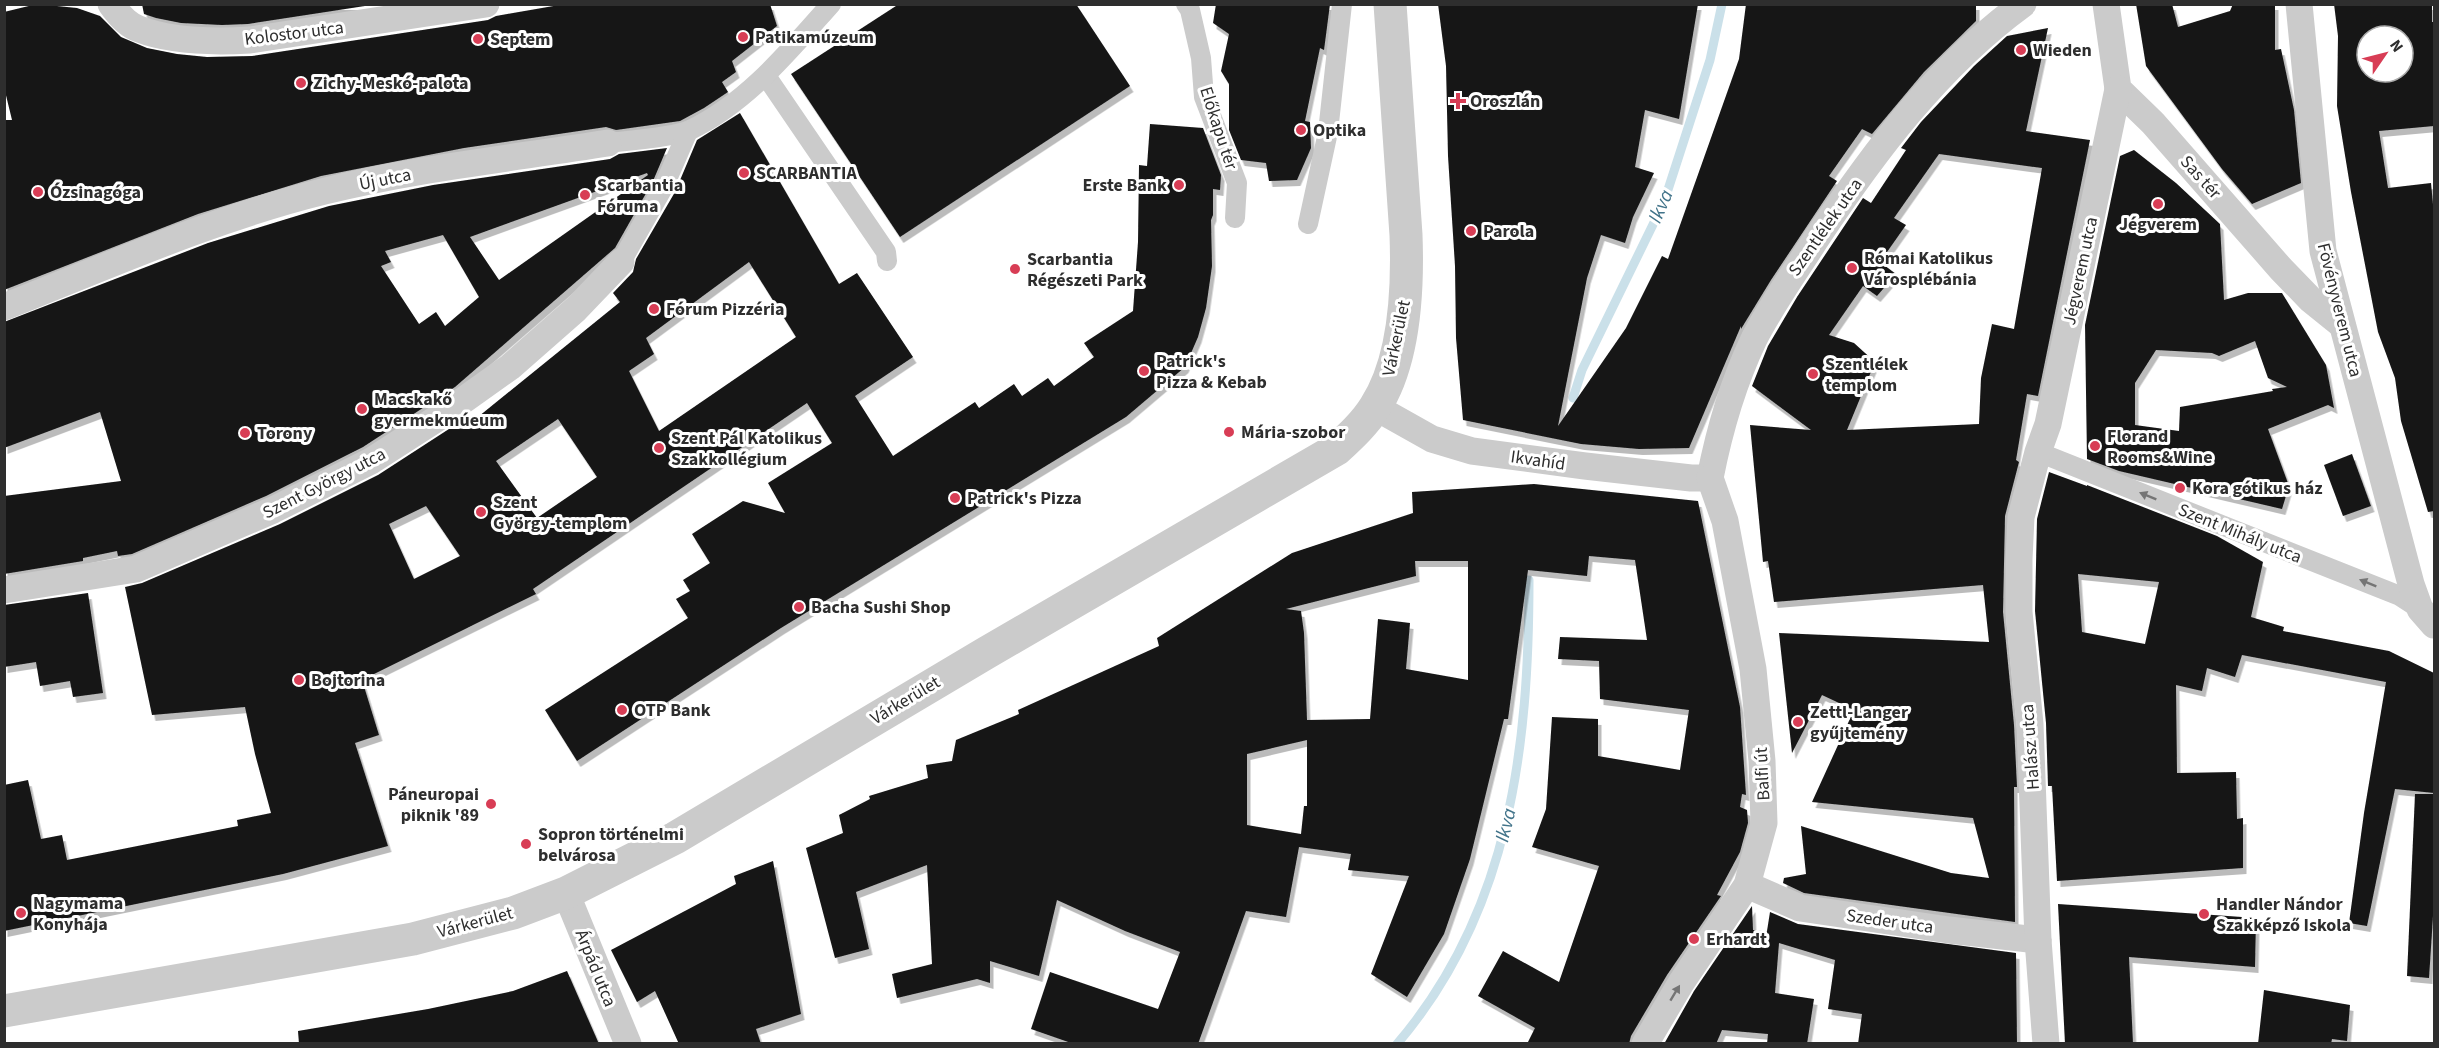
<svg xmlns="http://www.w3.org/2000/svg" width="2439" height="1048" viewBox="0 0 2439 1048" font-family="'Source Sans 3',sans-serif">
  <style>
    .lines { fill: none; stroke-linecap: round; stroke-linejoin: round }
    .stream { stroke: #cae0e9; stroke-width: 9 }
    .building { fill: #151515; fill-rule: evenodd; filter: url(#shadow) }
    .pedestrian { stroke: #cbcbcb; stroke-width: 20 }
    .minor { stroke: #cbcbcb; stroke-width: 27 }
    .tertiary { stroke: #cbcbcb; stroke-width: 33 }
    .oneway { fill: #757575 }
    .poi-dot { fill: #d83d55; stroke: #fff; stroke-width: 2 }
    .labels { text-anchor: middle; stroke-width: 6; stroke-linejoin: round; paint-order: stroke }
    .street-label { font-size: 18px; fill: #2e2e2e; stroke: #fff }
    .poi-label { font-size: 18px; font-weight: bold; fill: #2e2e2e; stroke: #fff; text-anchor: start }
    .water-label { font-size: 20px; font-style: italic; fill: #42748a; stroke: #fff }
  </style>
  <defs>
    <filter id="shadow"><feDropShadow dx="3.5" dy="6" stdDeviation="0" flood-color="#0004"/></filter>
  </defs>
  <rect width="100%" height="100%" fill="#fff"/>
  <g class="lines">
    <g class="stream">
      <path d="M 1573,398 L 1582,370 L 1664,202 L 1710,60 L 1722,4"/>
      <path d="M 1397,1044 C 1510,912 1529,747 1529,580"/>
    </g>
  </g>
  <g class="building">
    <path d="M 37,4 L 77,8 L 100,16 L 121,37 L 147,48 L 177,54 L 207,57 L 252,56 L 488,20 L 496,16 L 565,4 L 770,4 L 777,26 L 732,61 L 736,72 L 722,82 L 728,92 L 704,108 L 680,121 L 616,130 L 606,127 L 464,148 L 321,176 L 198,214 L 4,290 L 4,120 L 12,120 L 4,87 L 4,12 Z"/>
    <path d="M 142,4 L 378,4 L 248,24 L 222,25 L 181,23 L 156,18 L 144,14 Z"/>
    <path d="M 899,4 L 1076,4 L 1130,86 L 900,237 L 791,74 Z"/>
    <path d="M 1216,4 L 1330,4 L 1324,50 L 1320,48 L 1305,121 L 1310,122 L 1311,148 L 1297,180 L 1269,181 L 1266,163 L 1241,160 L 1229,130 L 1229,84 L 1221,71 L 1229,34 L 1213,23 Z"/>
    <path d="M 1438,4 L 1698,4 L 1679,119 L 1645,110 L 1635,167 L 1654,173 L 1633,217 L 1625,243 L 1601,235 L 1587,278 L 1558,426 L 1626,328 L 1662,256 L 1668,259 L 1739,59 L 1746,4 L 1976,4 L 1976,21 L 1924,72 L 1872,134 L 1862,129 L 1829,176 L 1837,181 L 1771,280 L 1741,329 L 1741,326 L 1689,448 L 1639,449 L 1581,444 L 1463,420 L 1456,338 L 1455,266 L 1448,156 L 1446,66 Z"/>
    <path d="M 2136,4 L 2172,4 L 2178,27 L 2230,11 L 2233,4 L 2275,4 L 2275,50 L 2281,49 L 2294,110 L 2301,183 L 2252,204 L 2222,169 L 2146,66 Z"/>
    <path d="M 2334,4 L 2432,4 L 2432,22 L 2434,22 L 2434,126 L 2379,131 L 2388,188 L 2431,183 L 2434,215 L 2434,511 L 2428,512 L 2401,421 L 2395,378 L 2378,332 L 2351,192 L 2337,106 L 2338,36 ZM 2367,36 L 2403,36 L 2403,72 L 2367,72 Z"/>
    <path d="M 2048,28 L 2026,131 L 2090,140 L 2038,396 L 2027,394 L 2016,460 L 2019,462 L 2005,516 L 2003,612 L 2014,725 L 2017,787 L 2014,787 L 2015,922 L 1804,893 L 1783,883 L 1784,878 L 1806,874 L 1801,826 L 1951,873 L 1989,878 L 1973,818 L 1812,802 L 1854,710 L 1822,695 L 1792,753 L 1779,633 L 1989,642 L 1983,585 L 1774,602 L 1768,561 L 1763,562 L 1750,425 L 1811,430 L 1752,386 L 1768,346 L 1797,297 L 1863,198 L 1871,203 L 1906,150 L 1901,148 L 1921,122 L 1974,66 L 2007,36 ZM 1939,154 L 2042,168 L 2014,329 L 1992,324 L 1981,378 L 1979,424 L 1847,430 L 1875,362 L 1854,343 L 1829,335 L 1863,286 L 1877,296 L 1896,274 L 1880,262 L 1906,225 L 1894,218 Z"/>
    <path d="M 740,113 L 839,284 L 857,273 L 913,357 L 855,396 L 893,456 L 975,402 L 979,408 L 1014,384 L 1022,396 L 1048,378 L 1054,386 L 1094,357 L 1084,343 L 1133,311 L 1138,242 L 1139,165 L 1147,166 L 1150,124 L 1203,128 L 1221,175 L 1220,190 L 1213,189 L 1213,215 L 1211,220 L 1212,266 L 1206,308 L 1198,337 L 1185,367 L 1126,417 L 781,628 L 577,761 L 545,710 L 688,618 L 676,599 L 690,591 L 683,580 L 710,563 L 692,534 L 743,501 L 785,513 L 768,483 L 832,443 L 807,403 L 533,589 L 536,594 L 362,680 L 379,735 L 355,743 L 388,846 L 283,874 L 4,931 L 4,785 L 28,780 L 41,839 L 62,835 L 67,860 L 238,826 L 237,820 L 271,813 L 255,754 L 245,707 L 152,715 L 125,587 L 142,583 L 280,524 L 378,475 L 469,416 L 473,421 L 620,302 L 613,293 L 633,272 L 636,259 L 675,192 L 697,140 ZM 749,262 L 796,337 L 659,431 L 629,371 L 654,354 L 646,338 ZM 558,419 L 597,477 L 537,518 L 496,461 ZM 426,506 L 460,556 L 414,579 L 389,524 Z"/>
    <path d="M 667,148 L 653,181 L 615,248 L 455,387 L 363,447 L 266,496 L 132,554 L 118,556 L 117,551 L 83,558 L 83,561 L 4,574 L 4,496 L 121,481 L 100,412 L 4,448 L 4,322 L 208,243 L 329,206 L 433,185 L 610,159 L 619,154 ZM 647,173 L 648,175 L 499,280 L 470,237 ZM 443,235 L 479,297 L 445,326 L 436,312 L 419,324 L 381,266 L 391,262 L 385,251 Z"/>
    <path d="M 2134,150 L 2176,183 L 2220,224 L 2224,300 L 2248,293 L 2282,293 L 2326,365 L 2334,408 L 2328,405 L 2268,429 L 2289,486 L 2282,509 L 2119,471 L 2087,459 L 2085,325 L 2120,156 ZM 2255,341 L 2268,378 L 2287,387 L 2272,389 L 2273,391 L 2180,407 L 2179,431 L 2135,425 L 2135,383 L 2156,350 L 2212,353 L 2219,356 Z"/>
    <path d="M 2352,454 L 2371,506 L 2343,516 L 2324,465 Z"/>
    <path d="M 2049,472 L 2087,486 L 2087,485 L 2217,536 L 2263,562 L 2251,617 L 2284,627 L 2283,631 L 2389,651 L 2434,673 L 2434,793 L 2395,789 L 2367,926 L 2349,923 L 2364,813 L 2386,682 L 2242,655 L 2235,677 L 2207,668 L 2202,691 L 2176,685 L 2177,773 L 2236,772 L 2237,819 L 2243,818 L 2243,868 L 2057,881 L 2052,786 L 2048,786 L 2046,723 L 2035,611 L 2037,519 ZM 2078,574 L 2159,582 L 2145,644 L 2082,632 Z"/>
    <path d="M 1534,484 L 1698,501 L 1740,707 L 1746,795 L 1742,794 L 1740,807 L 1747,810 L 1748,823 L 1740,852 L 1717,895 L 1721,896 L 1667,975 L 1631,1036 L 1629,1044 L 1527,1044 L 1535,1028 L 1478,996 L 1503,951 L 1559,982 L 1599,866 L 1532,847 L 1546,809 L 1552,717 L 1598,719 L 1598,756 L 1680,770 L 1689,710 L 1600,699 L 1599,661 L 1558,659 L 1560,637 L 1647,640 L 1635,560 L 1589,556 L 1587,576 L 1528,570 L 1508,719 L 1504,719 L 1470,859 L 1444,934 L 1407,997 L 1371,974 L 1409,876 L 1348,870 L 1351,854 L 1299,847 L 1286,917 L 1246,911 L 1198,1044 L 1074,1044 L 1031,1029 L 1050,972 L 1158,1009 L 1180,952 L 1125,931 L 1057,900 L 1039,976 L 990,961 L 990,983 L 977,979 L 897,998 L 892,974 L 932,964 L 927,865 L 856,892 L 869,949 L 835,958 L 806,848 L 843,833 L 839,815 L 870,799 L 869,796 L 928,778 L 926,765 L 952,761 L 956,740 L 1019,714 L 1018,710 L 1159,646 L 1157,638 L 1292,553 L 1413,513 L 1412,492 ZM 1415,561 L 1468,561 L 1468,680 L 1406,669 L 1410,623 L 1378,619 L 1370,719 L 1307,720 L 1304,633 L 1301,611 L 1286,609 L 1416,576 ZM 1307,740 L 1307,806 L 1304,806 L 1301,834 L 1247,825 L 1247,754 Z"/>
    <path d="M 88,593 L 103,693 L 73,697 L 70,681 L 40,686 L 36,662 L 4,667 L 4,605 Z"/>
    <path d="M 2415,794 L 2434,794 L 2434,901 L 2429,978 L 2407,976 Z"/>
    <path d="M 773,861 L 801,1014 L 756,1029 L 761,1044 L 679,1044 L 655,991 L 637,1002 L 611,950 L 736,884 L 734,876 Z"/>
    <path d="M 2058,904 L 2256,918 L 2255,967 L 2129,957 L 2133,1044 L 2065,1044 Z"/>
    <path d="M 1752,906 L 1753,930 L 1767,931 L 1770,912 L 1798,924 L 2016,953 L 2017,1044 L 1858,1044 L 1862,1014 L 1828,1009 L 1835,960 L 1779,943 L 1775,993 L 1814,999 L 1807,1044 L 1767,1044 L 1768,1034 L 1722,1030 L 1716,1044 L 1664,1044 L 1694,991 Z"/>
    <path d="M 567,971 L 599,1044 L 299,1044 L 298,1031 L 428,1009 L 513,991 Z"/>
    <path d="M 2264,990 L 2350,1005 L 2347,1041 L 2332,1039 L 2331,1044 L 2258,1044 Z"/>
  </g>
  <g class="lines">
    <g class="pedestrian">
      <path d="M 1186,4 L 1190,10 L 1201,58 L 1204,97 L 1237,183 L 1235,218"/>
      <path d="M 766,76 L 886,252 L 887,261"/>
      <path d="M 608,143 C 626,141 676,137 690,130 C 747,103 790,50 831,4"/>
      <path d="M 1308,224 L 1328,132 L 1342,4"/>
      <path d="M 621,262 L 664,186 L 688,131"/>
      <path d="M 2038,452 L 2400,596 L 2420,609"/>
    </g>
    <g class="minor">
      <path d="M 111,4 C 118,14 127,25 139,29 C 172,42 215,42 250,40 L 486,4"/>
      <path d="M 2106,4 L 2118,89 L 2153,123 L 2281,269 L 2311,300 L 2342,325"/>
      <path d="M 2299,4 L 2323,251 L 2411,584 L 2420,609 L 2434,625"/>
      <path d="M 4,307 C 110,265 215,218 325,191 C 418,168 514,158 608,143"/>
      <path d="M 1375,407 L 1432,439 L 1472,451 L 1585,466 L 1691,478 L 1710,478"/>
      <path d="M 1710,478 C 1719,432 1734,381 1754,339 C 1772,304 1795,272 1816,239 C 1874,152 1938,66 2023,4"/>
      <path d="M 4,590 L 136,569 L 273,510 L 371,461 L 444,414 L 510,367 L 576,309 L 621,262"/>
      <path d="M 1747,885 L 1800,908 L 1949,930 L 2038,940"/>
      <path d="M 566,893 L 628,1044"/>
      <path d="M 1645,1044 L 1681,983 L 1747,885 L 1764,823 L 1762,761 L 1753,669 L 1725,521 L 1710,478"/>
      <path d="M 2046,1044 L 2038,940 L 2030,724 L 2019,612 L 2019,559 L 2021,517 L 2038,452 L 2048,424 L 2118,89"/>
    </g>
    <path class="tertiary" d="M 4,1011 L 413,939 L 513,913 L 566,893 L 675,838 L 986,653 L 1337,449 C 1351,436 1365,423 1375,407 C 1405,361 1408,289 1406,235 L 1390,4"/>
  </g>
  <defs><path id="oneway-solid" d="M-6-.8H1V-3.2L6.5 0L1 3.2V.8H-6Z" transform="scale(1.5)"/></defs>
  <g class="oneway">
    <use href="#oneway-solid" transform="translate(2148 496) rotate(-158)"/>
    <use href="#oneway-solid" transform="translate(2368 583) rotate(-158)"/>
    <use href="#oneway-solid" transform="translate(1675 993) rotate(-59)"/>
  </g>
  <g class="poi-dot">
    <circle cx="743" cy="37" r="6"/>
    <circle cx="478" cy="39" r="6"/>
    <circle cx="2021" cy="50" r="6"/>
    <circle cx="301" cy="83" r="6"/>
    <path d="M1455 92h6v6h6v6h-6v6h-6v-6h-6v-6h6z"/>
    <circle cx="1301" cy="130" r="6"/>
    <circle cx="744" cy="173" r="6"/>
    <circle cx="1179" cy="185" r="6"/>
    <circle cx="38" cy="192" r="6"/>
    <circle cx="585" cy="195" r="6"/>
    <circle cx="2158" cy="204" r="6"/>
    <circle cx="1471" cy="231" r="6"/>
    <circle cx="1852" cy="268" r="6"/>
    <circle cx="1015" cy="269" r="6"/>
    <circle cx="654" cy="309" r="6"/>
    <circle cx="1144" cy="371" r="6"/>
    <circle cx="1813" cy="374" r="6"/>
    <circle cx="362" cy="409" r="6"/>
    <circle cx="1229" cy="432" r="6"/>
    <circle cx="245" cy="433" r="6"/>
    <circle cx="2095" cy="446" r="6"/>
    <circle cx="659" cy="448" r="6"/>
    <circle cx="2180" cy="488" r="6"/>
    <circle cx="955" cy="498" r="6"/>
    <circle cx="481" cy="512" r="6"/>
    <circle cx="799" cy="607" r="6"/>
    <circle cx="299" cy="680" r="6"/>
    <circle cx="622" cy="710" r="6"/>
    <circle cx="1798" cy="722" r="6"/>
    <circle cx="491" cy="804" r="6"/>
    <circle cx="526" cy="844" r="6"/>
    <circle cx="21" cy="913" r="6"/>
    <circle cx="2204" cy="914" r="6"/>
    <circle cx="1694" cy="939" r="6"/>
  </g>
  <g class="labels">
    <g class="street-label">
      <text transform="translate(294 33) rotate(-7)" y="6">Kolostor utca</text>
      <text transform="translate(1219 128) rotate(72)" y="6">Előkapu tér</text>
      <text transform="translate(2201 177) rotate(48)" y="6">Sas tér</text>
      <text transform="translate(385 179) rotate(-11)" y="6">Új utca</text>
      <text transform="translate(1825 227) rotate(-55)" y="6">Szentlélek utca</text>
      <text transform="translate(2080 271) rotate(-78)" y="6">Jégverem utca</text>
      <text transform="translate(2340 310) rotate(76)" y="6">Fövényverem utca</text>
      <text transform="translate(1396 338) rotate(-78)" y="6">Várkerület</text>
      <text transform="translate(1538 460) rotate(8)" y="6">Ikvahíd</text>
      <text transform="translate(324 483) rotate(-27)" y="6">Szent György utca</text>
      <text transform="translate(2240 533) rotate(22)" y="6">Szent Mihály utca</text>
      <text transform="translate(905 700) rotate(-31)" y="6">Várkerület</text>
      <text transform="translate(2030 747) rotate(-94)" y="6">Halász utca</text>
      <text transform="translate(1762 774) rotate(-93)" y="6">Balfi út</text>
      <text transform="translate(1890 921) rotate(8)" y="6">Szeder utca</text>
      <text transform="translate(475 922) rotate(-15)" y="6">Várkerület</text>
      <text transform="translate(596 968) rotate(68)" y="6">Árpád utca</text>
    </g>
    <g class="poi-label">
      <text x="755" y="43">Patikamúzeum</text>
      <text x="490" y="45">Septem</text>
      <text x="2033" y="56">Wieden</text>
      <text x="313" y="89">Zichy-Meskó-palota</text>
      <text x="1470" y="107">Oroszlán</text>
      <text x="1313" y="136">Optika</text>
      <text x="756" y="179">SCARBANTIA</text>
      <text x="597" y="191">Scarbantia<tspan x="597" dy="21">Fóruma</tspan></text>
      <text x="1167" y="191" text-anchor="end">Erste Bank</text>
      <text x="50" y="198">Ózsinagóga</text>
      <text x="2158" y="230" text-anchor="middle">Jégverem</text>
      <text x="1483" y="237">Parola</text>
      <text x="1864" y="264">Római Katolikus<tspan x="1864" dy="21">Városplébánia</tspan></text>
      <text x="1027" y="265">Scarbantia<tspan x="1027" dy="21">Régészeti Park</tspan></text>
      <text x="666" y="315">Fórum Pizzéria</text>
      <text x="1156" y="367">Patrick's<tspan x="1156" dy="21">Pizza &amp; Kebab</tspan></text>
      <text x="1825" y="370">Szentlélek<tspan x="1825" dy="21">templom</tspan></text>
      <text x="374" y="405">Macskakő<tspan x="374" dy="21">gyermekmúeum</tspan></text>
      <text x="1241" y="438">Mária-szobor</text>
      <text x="257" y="439">Torony</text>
      <text x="2107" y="442">Florand<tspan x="2107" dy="21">Rooms&amp;Wine</tspan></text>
      <text x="671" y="444">Szent Pál Katolikus<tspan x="671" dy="21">Szakkollégium</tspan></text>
      <text x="2192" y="494">Kora gótikus ház</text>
      <text x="967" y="504">Patrick's Pizza</text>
      <text x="493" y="508">Szent<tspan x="493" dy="21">György-templom</tspan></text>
      <text x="811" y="613">Bacha Sushi Shop</text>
      <text x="311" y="686">Bojtorina</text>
      <text x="634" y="716">OTP Bank</text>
      <text x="1810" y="718">Zettl-Langer<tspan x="1810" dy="21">gyűjtemény</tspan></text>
      <text x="479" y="800" text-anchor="end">Páneuropai<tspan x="479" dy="21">piknik '89</tspan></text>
      <text x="538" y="840">Sopron történelmi<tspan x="538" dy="21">belvárosa</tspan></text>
      <text x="33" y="909">Nagymama<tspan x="33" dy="21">Konyhája</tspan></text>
      <text x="2216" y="910">Handler Nándor<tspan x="2216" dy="21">Szakképző Iskola</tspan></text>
      <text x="1706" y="945">Erhardt</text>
    </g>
    <g class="water-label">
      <text transform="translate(1660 206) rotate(-67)" y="7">Ikva</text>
      <text transform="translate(1505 825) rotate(-76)" y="7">Ikva</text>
    </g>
  </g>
  <rect width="2439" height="1048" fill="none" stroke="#2e2e2e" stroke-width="12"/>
  <g transform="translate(2385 54) rotate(55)"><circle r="28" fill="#ffffff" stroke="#ababab" stroke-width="1.5"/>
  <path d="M0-4.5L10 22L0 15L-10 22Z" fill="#d83d55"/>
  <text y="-9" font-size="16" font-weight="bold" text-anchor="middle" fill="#2e2e2e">N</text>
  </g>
</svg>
